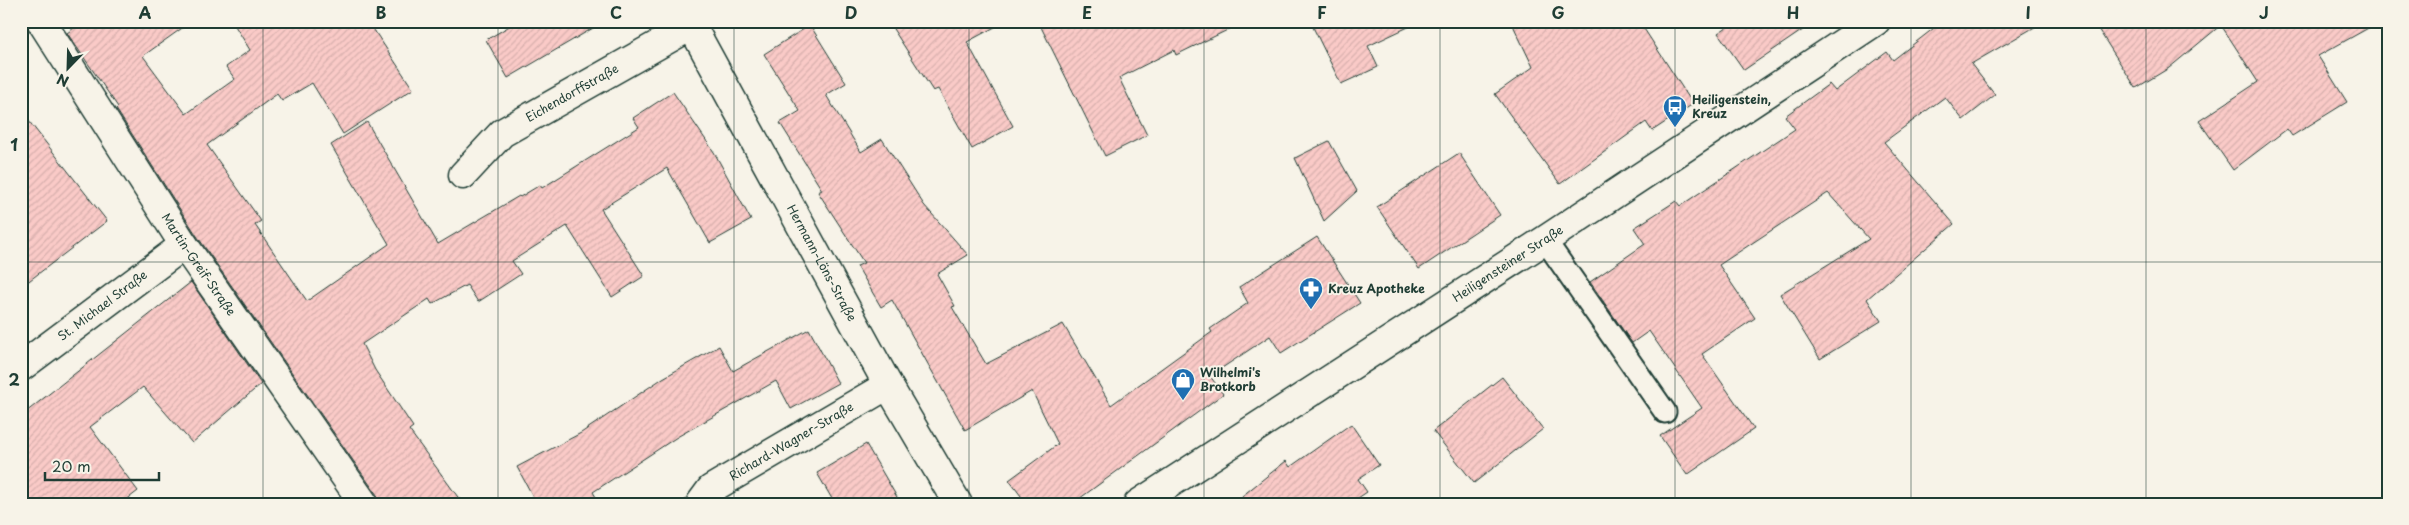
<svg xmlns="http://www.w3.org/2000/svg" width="2409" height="525" viewBox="0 0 2409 525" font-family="'Playpen Sans',sans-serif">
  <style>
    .building { fill: url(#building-hatch); stroke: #1f3d34 }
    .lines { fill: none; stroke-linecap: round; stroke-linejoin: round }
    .service-casing { stroke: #1f3d34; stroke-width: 25 }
    .minor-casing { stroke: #1f3d34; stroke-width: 31 }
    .secondary-casing { stroke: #1f3d34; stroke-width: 31 }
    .service { stroke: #f7f3e8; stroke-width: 21 }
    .minor { stroke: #f7f3e8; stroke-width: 28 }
    .secondary { stroke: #f7f3e8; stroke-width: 28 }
    .grid { fill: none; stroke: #1f3d34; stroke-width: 1; stroke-opacity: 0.55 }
    .labels { text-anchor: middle; stroke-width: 4; stroke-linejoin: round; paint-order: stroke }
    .street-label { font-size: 12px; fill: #1f3d34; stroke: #f7f3e8 }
    .poi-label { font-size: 12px; font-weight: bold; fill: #1f3d34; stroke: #f7f3e8; text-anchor: start }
    .neatline { fill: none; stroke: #1f3d34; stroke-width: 2 }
    .grid-label { font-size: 16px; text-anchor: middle; font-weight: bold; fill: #1f3d34 }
  </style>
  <defs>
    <pattern id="building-hatch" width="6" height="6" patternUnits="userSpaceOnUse" patternTransform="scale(1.25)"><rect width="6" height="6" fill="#facac7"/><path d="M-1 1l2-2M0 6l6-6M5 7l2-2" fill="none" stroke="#d6aeac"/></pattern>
  </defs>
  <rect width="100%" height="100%" fill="#f7f3e8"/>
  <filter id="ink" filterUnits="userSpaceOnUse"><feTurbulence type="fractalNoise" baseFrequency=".02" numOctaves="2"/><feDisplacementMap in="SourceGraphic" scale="10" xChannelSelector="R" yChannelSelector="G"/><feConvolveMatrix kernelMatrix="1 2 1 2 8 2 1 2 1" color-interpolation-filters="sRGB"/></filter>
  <g filter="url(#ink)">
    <g class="building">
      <path d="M 84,21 L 192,21 L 143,56 L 186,114 L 235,79 L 226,67 L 250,50 L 232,21 L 368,21 L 413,89 L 343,134 L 312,83 L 282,101 L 277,94 L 207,145 L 261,221 L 255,225 L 307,301 L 389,244 L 331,145 L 367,122 L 438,244 L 519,196 L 520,197 L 540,185 L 542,188 L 639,127 L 633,118 L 673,92 L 714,152 L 751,220 L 710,243 L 667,168 L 601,209 L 644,276 L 612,297 L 567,226 L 512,261 L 521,274 L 478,302 L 467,285 L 432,304 L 429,299 L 362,344 L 375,370 L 413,427 L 409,430 L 463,504 L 379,504 L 377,495 L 197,236 L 116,109 L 118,107 L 67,33 Z"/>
      <path d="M 518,21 L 605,21 L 508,78 L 486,40 Z"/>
      <path d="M 888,21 L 1006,21 L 967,42 L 1013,126 L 972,149 L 938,89 L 933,91 Z"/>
      <path d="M 1038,21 L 1246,21 L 1176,55 L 1174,50 L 1119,78 L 1147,135 L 1105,156 Z"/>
      <path d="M 1310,21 L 1421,21 L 1368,46 L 1378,67 L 1341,84 Z"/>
      <path d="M 1511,21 L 1639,21 L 1693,104 L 1652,131 L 1646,122 L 1560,184 L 1495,94 L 1533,67 Z"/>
      <path d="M 1736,21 L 1816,21 L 1744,70 L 1718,33 Z"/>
      <path d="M 1943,21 L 2045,21 L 1971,64 L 1995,95 L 1963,120 L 1945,97 L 1884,142 L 1954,224 L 1867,299 L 1881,321 L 1820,359 L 1780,294 L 1869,239 L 1828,193 L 1719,265 L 1755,318 L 1702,354 L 1754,429 L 1687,475 L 1660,436 L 1702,408 L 1649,331 L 1632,343 L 1590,282 L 1645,244 L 1634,228 L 1676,201 L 1680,206 L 1795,129 L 1785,116 L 1829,84 L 1835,91 L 1887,52 L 1893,60 Z"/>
      <path d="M 2093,21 L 2381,21 L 2318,56 L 2347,102 L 2292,136 L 2287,129 L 2233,170 L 2199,121 L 2258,82 L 2221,25 L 2169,68 L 2136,88 Z"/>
      <path d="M 810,25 L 846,83 L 826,95 L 861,152 L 882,139 L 924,205 L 968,255 L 937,274 L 955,306 L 952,307 L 986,364 L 1063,324 L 1111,405 L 1212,332 L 1210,329 L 1248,303 L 1239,287 L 1317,237 L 1360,303 L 1281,353 L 1270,336 L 1210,376 L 1223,394 L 1072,504 L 1027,504 L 1009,480 L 1058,444 L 1032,391 L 965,430 L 892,300 L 881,307 L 857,266 L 864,263 L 818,192 L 822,190 L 780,123 L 800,111 L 764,54 Z"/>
      <path d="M 21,111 L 107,221 L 21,287 Z"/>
      <path d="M 1329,141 L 1357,191 L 1324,221 L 1295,158 Z"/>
      <path d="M 1459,153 L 1500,215 L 1419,269 L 1377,207 Z"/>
      <path d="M 191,282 L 261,384 L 192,443 L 143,387 L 90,427 L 138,491 L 121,504 L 31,504 L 21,491 L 21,416 Z"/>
      <path d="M 809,329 L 838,383 L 791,409 L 776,381 L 677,437 L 593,492 L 600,504 L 537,504 L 517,467 L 581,433 L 663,378 L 719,346 L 733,371 Z"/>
      <path d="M 1502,377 L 1543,429 L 1474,483 L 1433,431 Z"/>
      <path d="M 1351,424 L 1379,465 L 1358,479 L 1367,492 L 1349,504 L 1232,504 L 1286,461 L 1290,467 Z"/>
      <path d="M 866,444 L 901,504 L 835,504 L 817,473 Z"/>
    </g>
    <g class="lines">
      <g class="service-casing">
        <path id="service" d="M 1545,240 L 1665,412"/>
      </g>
      <g class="minor-casing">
        <g id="minor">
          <path id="s1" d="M 41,21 L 184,245 L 364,504"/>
          <path id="s2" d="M 689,21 L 888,385 L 958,504"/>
          <path id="s3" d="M 463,175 L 502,133 L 691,26"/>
          <path id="s4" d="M 21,367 L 184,245"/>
          <path id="s5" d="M 700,504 L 711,489 L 888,385"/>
        </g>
      </g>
      <g class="secondary-casing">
        <g id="secondary">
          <path id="s6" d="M 1138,504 L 1545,240 L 1876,21"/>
        </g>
      </g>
      <use href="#service" class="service"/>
      <use href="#minor" class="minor"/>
      <use href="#secondary" class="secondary"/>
    </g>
  </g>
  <path class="grid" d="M 263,21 L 263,504M 498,21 L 498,504M 734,21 L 734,504M 969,21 L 969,504M 1204,21 L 1204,504M 1440,21 L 1440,504M 1675,21 L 1675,504M 1911,21 L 1911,504M 2146,21 L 2146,504M 21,262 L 2388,262"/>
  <defs>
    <g id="bus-pin" transform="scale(1.25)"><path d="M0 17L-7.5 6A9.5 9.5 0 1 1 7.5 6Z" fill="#1f6fb2" stroke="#f7f3e8"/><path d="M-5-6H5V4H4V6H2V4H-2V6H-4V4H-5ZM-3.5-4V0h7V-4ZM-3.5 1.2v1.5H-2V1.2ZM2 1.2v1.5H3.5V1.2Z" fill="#fff"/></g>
    <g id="pharmacy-pin" transform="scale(1.25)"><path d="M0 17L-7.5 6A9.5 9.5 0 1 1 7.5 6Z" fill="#1f6fb2" stroke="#f7f3e8"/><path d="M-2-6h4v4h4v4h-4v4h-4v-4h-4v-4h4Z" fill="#fff"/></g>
    <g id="shop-pin" transform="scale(1.25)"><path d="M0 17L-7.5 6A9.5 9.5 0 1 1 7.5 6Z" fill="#1f6fb2" stroke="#f7f3e8"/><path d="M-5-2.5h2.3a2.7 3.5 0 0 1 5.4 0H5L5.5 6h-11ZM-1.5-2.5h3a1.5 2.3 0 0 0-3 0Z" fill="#fff"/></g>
  </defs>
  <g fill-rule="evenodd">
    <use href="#bus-pin" x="1675" y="107"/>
    <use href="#pharmacy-pin" x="1311" y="289"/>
    <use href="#shop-pin" x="1183" y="380"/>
  </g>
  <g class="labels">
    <g class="street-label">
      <text dy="4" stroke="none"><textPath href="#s3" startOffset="138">Eichendorffstraße</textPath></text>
      <text dy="4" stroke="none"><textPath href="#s2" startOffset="276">Hermann-Löns-Straße</textPath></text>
      <text dy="4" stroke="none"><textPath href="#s6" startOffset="441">Heiligensteiner Straße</textPath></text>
      <text dy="4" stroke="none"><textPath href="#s1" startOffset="290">Martin-Greif-Straße</textPath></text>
      <text dy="4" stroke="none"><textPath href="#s4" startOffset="102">St. Michael Straße</textPath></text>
      <text dy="4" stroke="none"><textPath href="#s5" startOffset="112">Richard-Wagner-Straße</textPath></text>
    </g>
    <g class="poi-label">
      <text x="1692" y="104">Heiligenstein,<tspan x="1692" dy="14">Kreuz</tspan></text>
      <text x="1328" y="293">Kreuz Apotheke</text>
      <text x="1200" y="377">Wilhelmi's<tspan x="1200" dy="14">Brotkorb</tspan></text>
    </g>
  </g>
  <rect width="2409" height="525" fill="none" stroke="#f7f3e8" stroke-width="55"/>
  <g transform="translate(68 68) rotate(203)" stroke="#f7f3e8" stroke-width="4" paint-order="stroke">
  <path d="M0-4L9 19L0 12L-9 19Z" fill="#1f3d34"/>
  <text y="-8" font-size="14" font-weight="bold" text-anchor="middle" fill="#1f3d34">N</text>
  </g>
  <path d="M45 472v8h114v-8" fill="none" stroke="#1f3d34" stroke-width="2.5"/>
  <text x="52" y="472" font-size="15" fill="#1f3d34" stroke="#f7f3e8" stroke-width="4" paint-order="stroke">20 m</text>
  <rect x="28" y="28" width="2354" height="470" class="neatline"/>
  <g class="grid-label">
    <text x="145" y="19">A</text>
    <text x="381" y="19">B</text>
    <text x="616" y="19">C</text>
    <text x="851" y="19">D</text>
    <text x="1087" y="19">E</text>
    <text x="1322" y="19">F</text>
    <text x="1558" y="19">G</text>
    <text x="1793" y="19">H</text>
    <text x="2028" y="19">I</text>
    <text x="2264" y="19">J</text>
    <text x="14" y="151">1</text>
    <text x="14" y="386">2</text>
  </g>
</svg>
